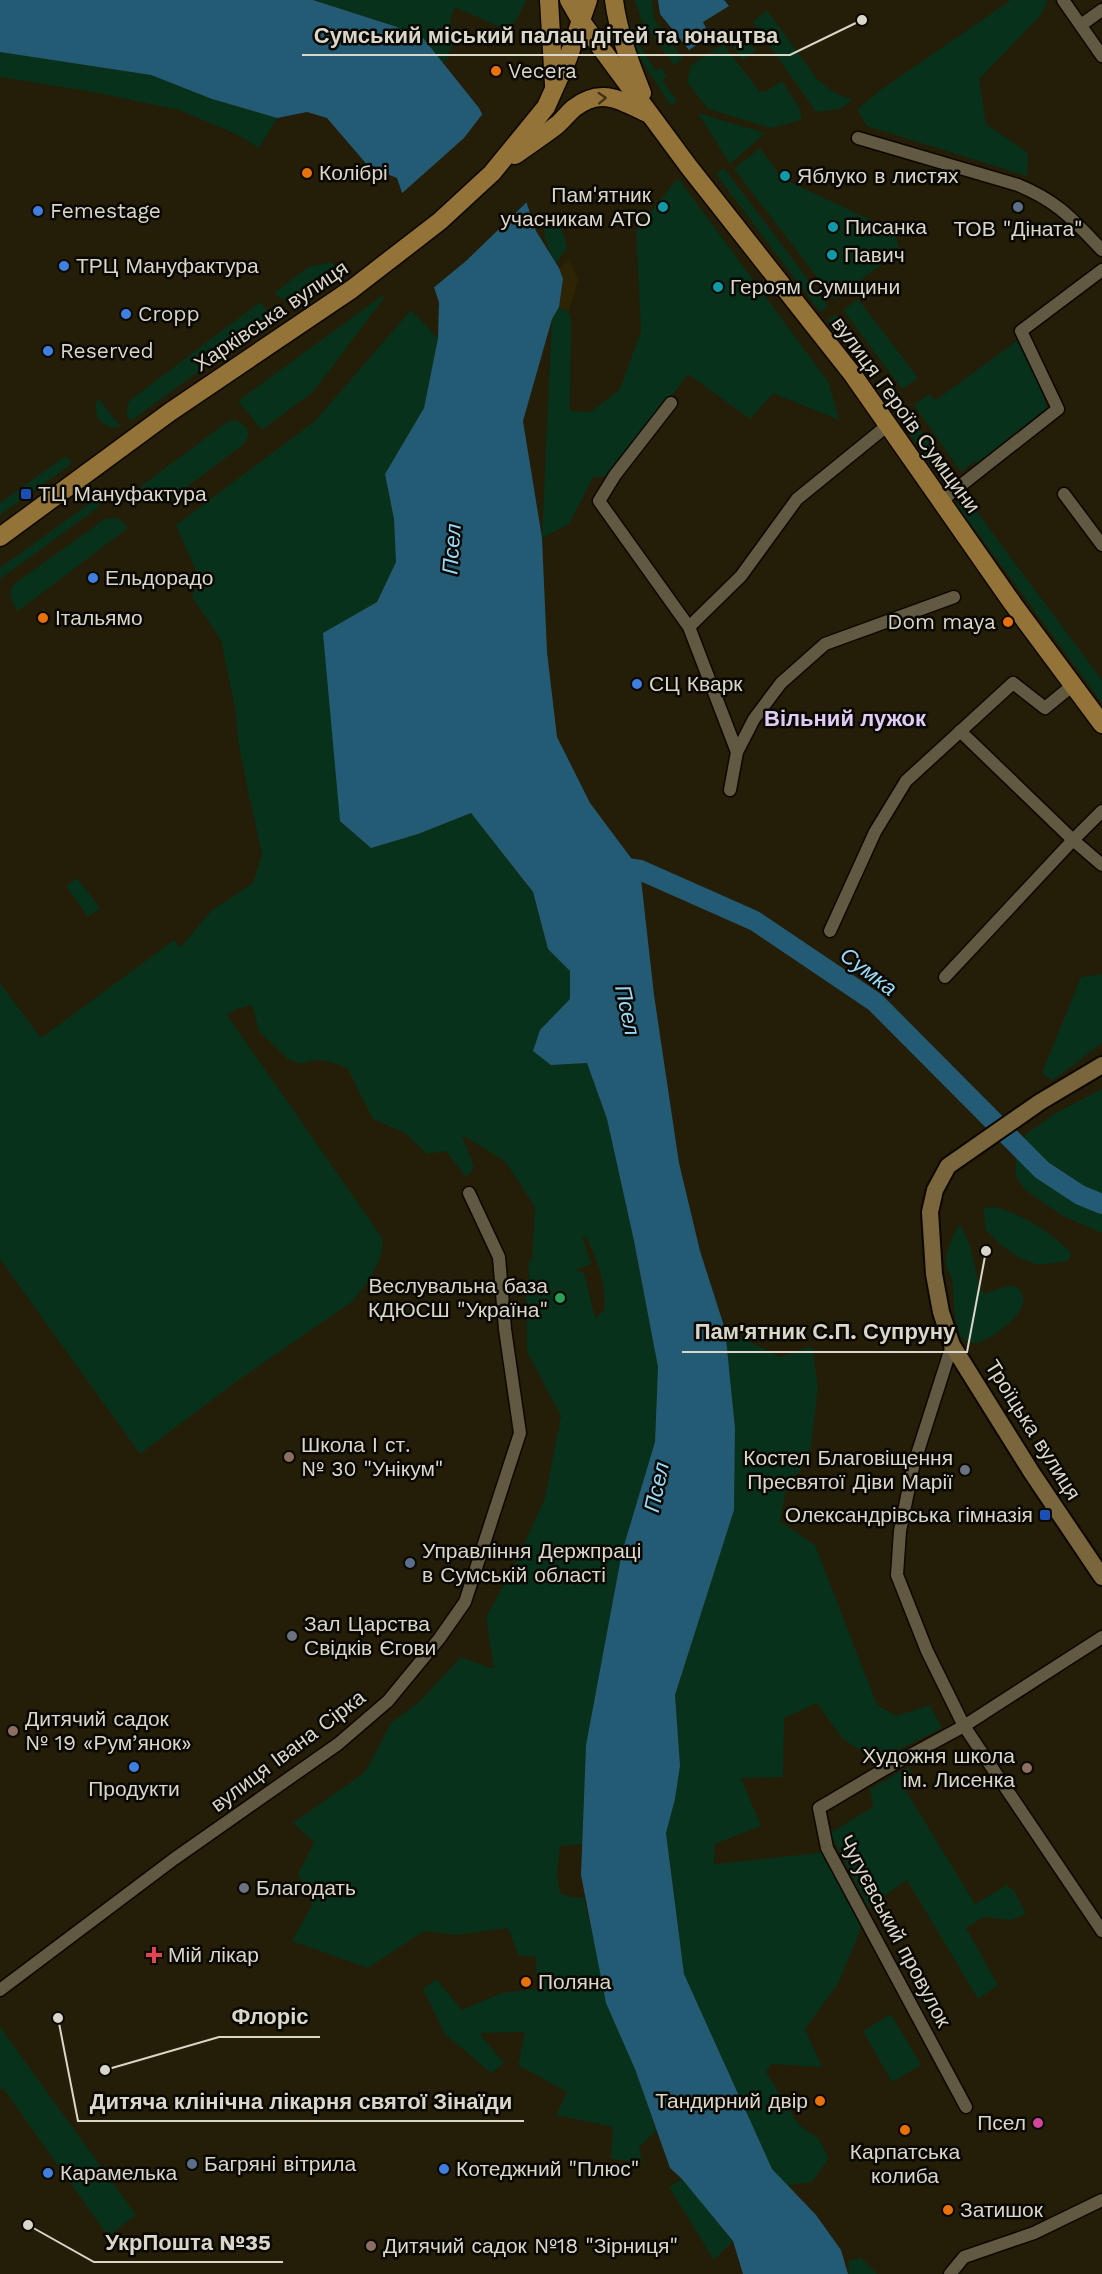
<svg xmlns="http://www.w3.org/2000/svg" width="1102" height="2274" viewBox="0 0 1102 2274" font-family="'Work Sans',sans-serif">
  <style>
    .green { fill: #08311b; fill-rule: evenodd }
    .sand { fill: #2c2403 }
    .water { fill: #245b74 }
    .pier { fill: #241d07 }
    .lines { fill: none; stroke-linecap: round; stroke-linejoin: round }
    .river { stroke: #245b74; stroke-width: 20 }
    .street-casing { stroke: #0d0700; stroke-width: 15 }
    .secondary-casing { stroke: #0d0700; stroke-width: 20 }
    .primary-casing { stroke: #0d0700; stroke-width: 21 }
    .street { stroke: #615941; stroke-width: 12 }
    .secondary { stroke: #7a663c; stroke-width: 16 }
    .primary { stroke: #937338; stroke-width: 18 }
    .oneway { stroke: #413318 }
    .food-dot { fill: #e8710a; stroke: #0a0802; stroke-width: 2 }
    .culture-dot { fill: #0f9aa8; stroke: #0a0802; stroke-width: 2 }
    .service-dot { fill: #5c6f8a; stroke: #0a0802; stroke-width: 2 }
    .shop-dot { fill: #3f7fe0; stroke: #0a0802; stroke-width: 2 }
    .transit-dot { fill: #1a4fb4; stroke: #0a0802; stroke-width: 2 }
    .leisure-dot { fill: #2e9e5b; stroke: #0a0802; stroke-width: 2 }
    .education-dot { fill: #8d6e63; stroke: #0a0802; stroke-width: 2 }
    .worship-dot { fill: #6b7280; stroke: #0a0802; stroke-width: 2 }
    .health-dot { fill: #e0444e; stroke: #0a0802; stroke-width: 2 }
    .hotel-dot { fill: #d1479c; stroke: #0a0802; stroke-width: 2 }
    .labels { text-anchor: middle; stroke-width: 5; stroke-linejoin: round; paint-order: stroke }
    .poi-label { font-size: 21px; fill: #dad6c9; stroke: #0a0802; text-anchor: start }
    .street-label { font-size: 21px; fill: #dad6c9; stroke: #0a0802 }
    .water-label { font-size: 22px; font-style: italic; fill: #98d9fa; stroke: #0a0802 }
    .neighbourhood-label { font-size: 22px; font-weight: bold; fill: #e0ccf6; stroke: #0a0802 }
    .leader { fill: none; stroke: #dad6c9; stroke-width: 2 }
    .callout-dot { fill: #dad6c9; stroke: #0a0802; stroke-width: 2 }
    .callout-label { font-size: 22px; text-anchor: middle; font-weight: bold; fill: #dad6c9; stroke: #0a0802; stroke-width: 5; stroke-linejoin: round; paint-order: stroke }
  </style>
  <rect width="100%" height="100%" fill="#241d07"/>
  <g class="green">
    <path d="M 313,0 L 527,0 L 515,22 L 506,28 L 495,25 L 455,7 L 450,20 L 455,38 L 447,59 L 442,63 L 423,38 L 394,26 Z"/>
    <path d="M 620,0 L 625,0 C 627,27 641,49 656,71 L 661,67 L 667,76 L 662,80 L 677,101 L 671,106 L 634,49 Z"/>
    <path d="M 635,0 L 652,0 L 654,19 L 683,59 L 674,65 L 641,20 Z"/>
    <path d="M 1011,0 L 1046,0 L 1047,2 L 1041,15 L 979,79 L 986,124 L 1028,153 L 1027,176 L 867,126 L 857,110 L 879,91 Z"/>
    <path d="M 767,10 L 817,79 L 833,92 L 853,100 L 840,109 L 816,112 L 753,22 Z"/>
    <path d="M 742,31 L 756,51 L 743,60 L 729,41 Z"/>
    <path d="M 723,44 L 760,92 L 766,91 L 782,81 L 799,107 L 802,120 L 771,128 L 708,109 L 687,82 L 691,65 Z"/>
    <path d="M 0,52 L 151,75 L 212,99 L 277,118 L 259,148 L 236,134 L 179,110 L 88,91 L 0,77 Z"/>
    <path d="M 698,113 L 765,133 L 730,164 Z"/>
    <path d="M 760,148 L 782,178 L 894,231 L 899,247 L 892,253 L 891,257 L 835,300 L 734,169 Z"/>
    <path d="M 724,168 L 828,306 L 820,312 L 716,174 Z"/>
    <path d="M 678,178 L 829,383 L 839,420 L 773,393 L 750,419 L 688,374 L 611,476 L 593,477 L 569,524 L 542,538 L 552,319 L 559,307 L 569,312 L 571,320 L 570,411 L 591,412 L 620,389 L 641,331 L 636,230 Z"/>
    <path d="M 549,214 L 561,226 L 567,248 L 555,264 L 546,241 L 543,225 Z"/>
    <path d="M 331,262 L 338,270 L 291,305 L 274,293 L 308,267 Z"/>
    <path d="M 383,295 L 384,298 L 313,392 L 262,430 L 238,401 Z"/>
    <path d="M 858,299 L 918,378 L 902,389 L 843,310 Z"/>
    <path d="M 260,302 L 273,317 L 131,421 L 126,415 L 129,401 Z"/>
    <path d="M 411,310 L 438,338 L 424,408 L 385,474 L 394,519 L 396,562 L 377,602 L 324,633 L 418,834 L 471,813 L 533,893 L 548,949 L 570,971 L 570,999 L 540,1030 L 551,1065 L 587,1063 L 607,1119 L 634,1241 L 658,1367 L 655,1442 L 622,1552 L 586,1745 L 582,1844 L 560,1846 L 557,1874 L 560,1893 L 571,1897 L 584,1898 L 592,1933 L 656,2131 L 639,2147 L 642,2162 L 611,2159 L 613,2127 L 556,2115 L 567,2092 L 518,2065 L 525,2032 L 479,2033 L 504,2063 L 491,2073 L 445,2034 L 423,1989 L 436,1979 L 462,2010 L 502,1993 L 537,1989 L 536,1957 L 518,1955 L 508,1928 L 455,1935 L 424,1931 L 368,1968 L 292,1941 L 312,1905 L 298,1874 L 314,1842 L 293,1823 L 365,1772 L 391,1723 L 419,1702 L 461,1657 L 494,1669 L 486,1617 L 518,1558 L 545,1498 L 561,1416 L 527,1352 L 526,1298 L 529,1277 L 528,1262 L 532,1260 L 535,1207 L 505,1161 L 462,1135 L 474,1168 L 466,1177 L 446,1151 L 427,1154 L 405,1133 L 373,1119 L 347,1068 C 329,1061 319,1057 301,1064 L 288,1059 L 259,1031 L 252,1005 L 236,1009 L 227,1015 L 383,1239 L 381,1256 L 370,1279 L 353,1301 L 237,1381 L 140,1454 L 0,1259 L 0,983 L 41,1038 L 174,940 L 180,948 L 211,911 L 253,883 L 262,854 L 248,791 L 238,740 L 236,713 L 221,640 L 192,597 L 199,578 L 176,525 L 315,421 ZM 582,1236 L 587,1238 C 597,1261 607,1285 604,1311 L 595,1318 L 584,1273 L 575,1270 L 591,1264 Z"/>
    <path d="M 836,314 L 862,350 L 854,355 L 828,320 Z"/>
    <path d="M 1018,340 C 1033,359 1040,385 1047,408 L 977,463 L 975,461 L 961,472 L 914,405 L 929,394 L 936,400 Z"/>
    <path d="M 98,398 L 121,427 C 102,431 91,415 98,398 Z"/>
    <path d="M 904,408 L 957,481 L 951,486 L 944,484 L 896,415 Z"/>
    <path d="M 236,420 L 247,428 L 248,436 L 244,444 L 164,504 L 142,498 L 136,490 L 227,422 Z"/>
    <path d="M 64,457 L 70,459 L 70,465 L 0,515 L 0,503 Z"/>
    <path d="M 962,492 L 1102,680 L 1102,703 L 957,505 Z"/>
    <path d="M 94,500 L 99,502 L 99,507 L 0,579 L 0,568 Z"/>
    <path d="M 114,518 L 120,519 L 128,528 L 18,611 C 11,602 7,593 14,584 L 105,519 Z"/>
    <path d="M 77,878 L 100,908 L 88,917 L 66,886 Z"/>
    <path d="M 1102,974 L 1102,1043 L 1052,1081 L 1042,1073 L 1081,977 Z"/>
    <path d="M 1102,1089 L 1102,1233 L 1063,1216 L 1025,1190 L 1016,1177 L 1016,1161 L 1026,1134 L 1056,1113 Z"/>
    <path d="M 994,1207 C 1020,1213 1055,1234 1071,1254 L 1068,1261 L 1039,1265 L 1019,1258 L 1001,1245 L 986,1230 L 983,1208 Z"/>
    <path d="M 960,1224 L 970,1246 L 980,1289 L 985,1294 C 993,1292 1004,1285 1012,1286 C 1016,1286 1020,1290 1022,1294 C 1031,1312 991,1340 976,1343 C 951,1347 955,1298 953,1285 C 952,1275 944,1268 946,1258 C 948,1246 953,1234 960,1224 Z"/>
    <path d="M 725,1329 L 780,1357 L 812,1346 L 818,1386 L 811,1446 L 801,1470 L 787,1485 L 780,1521 L 815,1545 L 877,1705 L 896,1716 L 930,1705 L 942,1728 L 876,1761 L 842,1738 L 817,1703 L 784,1718 L 783,1777 L 741,1778 L 761,1826 L 715,1844 L 714,1864 L 827,1852 L 863,1924 L 838,1984 L 805,2029 L 822,2067 L 771,2064 L 766,2072 L 799,2125 L 818,2138 L 829,2158 L 812,2182 L 787,2185 L 772,2169 L 684,1974 L 666,1833 L 675,1799 L 680,1766 L 675,1695 L 734,1510 L 735,1428 Z"/>
    <path d="M 908,1767 L 914,1777 L 903,1786 L 975,1904 L 1007,1885 L 1015,1892 L 1026,1914 L 1011,1920 L 984,1917 L 966,1928 L 998,1985 L 978,1999 L 907,1880 L 868,1907 L 830,1833 L 873,1807 L 870,1789 Z"/>
    <path d="M 891,2014 L 921,2065 L 892,2082 L 863,2031 Z"/>
    <path d="M 0,2027 L 136,2215 L 108,2236 L 3,2088 L 0,2090 Z"/>
    <path d="M 682,2179 L 733,2241 L 714,2260 L 669,2187 Z"/>
    <path d="M 861,2258 L 877,2274 L 849,2274 L 849,2261 Z"/>
  </g>
  <path class="sand" d="M 570,260 L 578,280 L 569,312 L 559,307 L 563,279 L 559,268 Z"/>
  <g class="water">
    <path d="M 0,0 L 313,0 L 394,26 L 423,38 L 479,108 L 525,198 L 536,231 L 559,268 L 563,279 L 559,307 L 552,319 L 523,421 L 542,538 L 547,652 L 557,737 L 590,803 L 640,870 L 654,995 L 679,1163 L 700,1251 L 725,1329 L 735,1428 L 734,1510 L 675,1695 L 680,1766 L 675,1799 L 666,1833 L 684,1974 L 772,2169 L 816,2215 L 841,2250 L 848,2274 L 743,2274 L 733,2241 L 682,2179 L 670,2168 L 635,2069 L 606,2003 L 581,1875 L 586,1745 L 622,1552 L 655,1442 L 658,1367 L 634,1241 L 607,1119 L 587,1063 L 551,1065 L 533,1051 L 540,1030 L 570,999 L 570,971 L 548,949 L 533,892 L 471,813 L 418,834 L 371,848 L 340,821 L 323,633 L 377,602 L 396,562 L 394,519 L 385,474 L 424,408 L 438,338 L 439,302 L 397,178 L 369,167 L 327,118 L 307,112 L 277,118 L 212,99 L 151,75 L 0,52 Z"/>
    <path d="M 658,0 L 724,0 L 729,6 L 703,22 L 706,28 L 698,44 L 689,50 L 660,14 Z"/>
  </g>
  <path class="pier" d="M 484,112 L 529,200 L 466,261 L 432,289 L 400,195 L 464,138 Z"/>
  <g class="lines">
    <path class="river" d="M 614,866 L 640,870 L 755,921 L 875,1002 L 1042,1170 L 1080,1195 L 1102,1204"/>
    <g class="street-casing">
      <g id="street">
        <path d="M 1063,0 L 1102,56"/>
        <path d="M 1081,25 L 1102,10"/>
        <path d="M 858,138 L 1018,185 C 1059,202 1072,219 1102,250"/>
        <path d="M 671,403 L 615,475 L 599,501 L 689,627 L 737,752"/>
        <path d="M 1064,494 L 1102,545"/>
        <path d="M 941,501 L 1058,409 L 1021,331 L 1102,270"/>
        <path d="M 689,627 L 741,576 L 797,499 L 888,425"/>
        <path d="M 960,731 L 1073,840 L 1102,865"/>
        <path d="M 730,790 L 737,752 L 754,719 L 781,683 L 825,644 L 954,597"/>
        <path d="M 830,931 L 875,832 L 906,781 L 1013,683 L 1045,708 L 1073,685"/>
        <path d="M 945,977 L 1073,840 L 1102,811"/>
        <path d="M 952,1345 L 913,1467 L 900,1531 L 897,1575 L 927,1651 L 964,1726 L 1102,1931"/>
        <path d="M 0,1990 L 174,1859 L 338,1744 L 388,1701 L 439,1639 L 465,1602 L 520,1433 L 505,1329 L 499,1257 L 469,1193"/>
        <path d="M 966,2107 L 827,1848 L 819,1808 L 883,1770 L 964,1726 L 1102,1637"/>
        <path d="M 950,2274 L 964,2257 L 1034,2233 L 1102,2200"/>
      </g>
    </g>
    <g class="secondary-casing">
      <path id="secondary" d="M 1102,1065 L 1040,1102 L 948,1166 L 935,1190 L 930,1212 L 934,1274 L 941,1312 L 952,1345 L 1032,1473 L 1102,1577"/>
    </g>
    <g class="primary-casing">
      <g id="primary">
        <path d="M 549,0 L 554,85"/>
        <path d="M 569,0 L 581,21 L 689,167 L 853,375 L 1013,604 L 1102,724"/>
        <path d="M 614,0 C 618,32 630,63 642,93"/>
        <path d="M 515,155 C 529,145 544,135 557,125 C 563,120 568,113 574,108 C 601,87 620,100 647,113"/>
        <path d="M 0,537 L 170,412 L 352,289 L 440,221 L 492,173 L 546,107 L 568,58 L 588,0"/>
      </g>
    </g>
    <use href="#street" class="street"/>
    <use href="#secondary" class="secondary"/>
    <use href="#primary" class="primary"/>
  </g>
  <defs><path id="oneway-chevron" d="M-2-3.5L2.5 0L-2 3.5" fill="none" stroke-width="1.6" stroke-linecap="round" stroke-linejoin="round" transform="scale(1.5)"/></defs>
  <use class="oneway" href="#oneway-chevron" transform="translate(602 98) rotate(-3)"/>
  <g class="food-dot">
    <circle cx="496" cy="71" r="6"/>
    <circle cx="307" cy="173" r="6"/>
    <circle cx="43" cy="618" r="6"/>
    <circle cx="1008" cy="622" r="6"/>
    <circle cx="526" cy="1982" r="6"/>
    <circle cx="820" cy="2101" r="6"/>
    <circle cx="905" cy="2130" r="6"/>
    <circle cx="948" cy="2210" r="6"/>
  </g>
  <g class="culture-dot">
    <circle cx="785" cy="176" r="6"/>
    <circle cx="663" cy="207" r="6"/>
    <circle cx="833" cy="227" r="6"/>
    <circle cx="832" cy="255" r="6"/>
    <circle cx="718" cy="287" r="6"/>
  </g>
  <g class="service-dot">
    <circle cx="1018" cy="207" r="6"/>
    <circle cx="410" cy="1563" r="6"/>
    <circle cx="192" cy="2164" r="6"/>
  </g>
  <g class="shop-dot">
    <circle cx="38" cy="211" r="6"/>
    <circle cx="64" cy="266" r="6"/>
    <circle cx="126" cy="314" r="6"/>
    <circle cx="48" cy="351" r="6"/>
    <circle cx="93" cy="578" r="6"/>
    <circle cx="637" cy="684" r="6"/>
    <circle cx="134" cy="1767" r="6"/>
    <circle cx="444" cy="2169" r="6"/>
    <circle cx="48" cy="2173" r="6"/>
  </g>
  <g class="transit-dot">
    <rect x="20" y="488" width="12" height="12" rx="3"/>
    <rect x="1039" y="1509" width="12" height="12" rx="3"/>
  </g>
  <circle class="leisure-dot" cx="560" cy="1298" r="6"/>
  <g class="education-dot">
    <circle cx="289" cy="1457" r="6"/>
    <circle cx="13" cy="1731" r="6"/>
    <circle cx="1027" cy="1768" r="6"/>
    <circle cx="371" cy="2246" r="6"/>
  </g>
  <g class="worship-dot">
    <circle cx="965" cy="1470" r="6"/>
    <circle cx="292" cy="1636" r="6"/>
    <circle cx="244" cy="1888" r="6"/>
  </g>
  <path class="health-dot" d="M151 1946h6v6h6v6h-6v6h-6v-6h-6v-6h6z"/>
  <circle class="hotel-dot" cx="1038" cy="2123" r="6"/>
  <g class="labels">
    <g class="poi-label">
      <text x="508" y="78">Vecera</text>
      <text x="319" y="180">Колібрі</text>
      <text x="797" y="183">Яблуко в листях</text>
      <text x="651" y="202" text-anchor="end">Пам'ятник<tspan x="651" dy="24">учасникам АТО</tspan></text>
      <text x="50" y="218">Femestage</text>
      <text x="845" y="234">Писанка</text>
      <text x="1018" y="236" text-anchor="middle">ТОВ "Діната"</text>
      <text x="844" y="262">Павич</text>
      <text x="76" y="273">ТРЦ Мануфактура</text>
      <text x="730" y="294">Героям Сумщини</text>
      <text x="138" y="321">Cropp</text>
      <text x="60" y="358">Reserved</text>
      <text x="38" y="501">ТЦ Мануфактура</text>
      <text x="105" y="585">Ельдорадо</text>
      <text x="55" y="625">Італьямо</text>
      <text x="996" y="629" text-anchor="end">Dom maya</text>
      <text x="649" y="691">СЦ Кварк</text>
      <text x="548" y="1293" text-anchor="end">Веслувальна база<tspan x="548" dy="24">КДЮСШ "Україна"</tspan></text>
      <text x="301" y="1452">Школа І ст.<tspan x="301" dy="24">№ 30 "Унікум"</tspan></text>
      <text x="953" y="1465" text-anchor="end">Костел Благовіщення<tspan x="953" dy="24">Пресвятої Діви Марії</tspan></text>
      <text x="1033" y="1522" text-anchor="end">Олександрівська гімназія</text>
      <text x="422" y="1558">Управління Держпраці<tspan x="422" dy="24">в Сумській області</tspan></text>
      <text x="304" y="1631">Зал Царства<tspan x="304" dy="24">Свідків Єгови</tspan></text>
      <text x="25" y="1726">Дитячий садок<tspan x="25" dy="24">№ 19 «Рум’янок»</tspan></text>
      <text x="1015" y="1763" text-anchor="end">Художня школа<tspan x="1015" dy="24">ім. Лисенка</tspan></text>
      <text x="134" y="1796" text-anchor="middle">Продукти</text>
      <text x="256" y="1895">Благодать</text>
      <text x="168" y="1962">Мій лікар</text>
      <text x="538" y="1989">Поляна</text>
      <text x="808" y="2108" text-anchor="end">Тандирний двір</text>
      <text x="1026" y="2130" text-anchor="end">Псел</text>
      <text x="905" y="2159" text-anchor="middle">Карпатська<tspan x="905" dy="24">колиба</tspan></text>
      <text x="204" y="2171">Багряні вітрила</text>
      <text x="456" y="2176">Котеджний "Плюс"</text>
      <text x="60" y="2180">Карамелька</text>
      <text x="960" y="2217">Затишок</text>
      <text x="383" y="2253">Дитячий садок №18 "Зірниця"</text>
    </g>
    <g class="street-label">
      <text transform="translate(271 316) rotate(-34)" y="7">Харківська вулиця</text>
      <text transform="translate(906 415) rotate(54)" y="7">вулиця Героїв Сумщини</text>
      <text transform="translate(1033 1430) rotate(58)" y="7">Троїцька вулиця</text>
      <text transform="translate(288 1751) rotate(-37)" y="7">вулиця Івана Сірка</text>
      <text transform="translate(895 1931) rotate(62)" y="7">Чугуєвський провулок</text>
    </g>
    <g class="water-label">
      <text transform="translate(451 549) rotate(-86)" y="8">Псел</text>
      <text transform="translate(869 971) rotate(37)" y="8">Сумка</text>
      <text transform="translate(628 1010) rotate(78)" y="8">Псел</text>
      <text transform="translate(656 1487) rotate(-78)" y="8">Псел</text>
    </g>
    <g class="neighbourhood-label">
      <text x="845" y="726">Вільний лужок</text>
    </g>
  </g>
  <path class="leader" d="M862 20L790 55H302M986 1251L967 1352H682M105 2070L219 2037H320M58 2018L78 2121H524M28 2225L94 2262H283"/>
  <g class="callout-dot">
    <circle cx="862" cy="20" r="6"/>
    <circle cx="986" cy="1251" r="6"/>
    <circle cx="105" cy="2070" r="6"/>
    <circle cx="58" cy="2018" r="6"/>
    <circle cx="28" cy="2225" r="6"/>
  </g>
  <g class="callout-label">
    <text x="546" y="43">Сумський міський палац дітей та юнацтва</text>
    <text x="825" y="1339">Пам'ятник С.П. Супруну</text>
    <text x="270" y="2024">Флоріс</text>
    <text x="301" y="2109">Дитяча клінічна лікарня святої Зінаїди</text>
    <text x="188" y="2250">УкрПошта №35</text>
  </g>
</svg>
